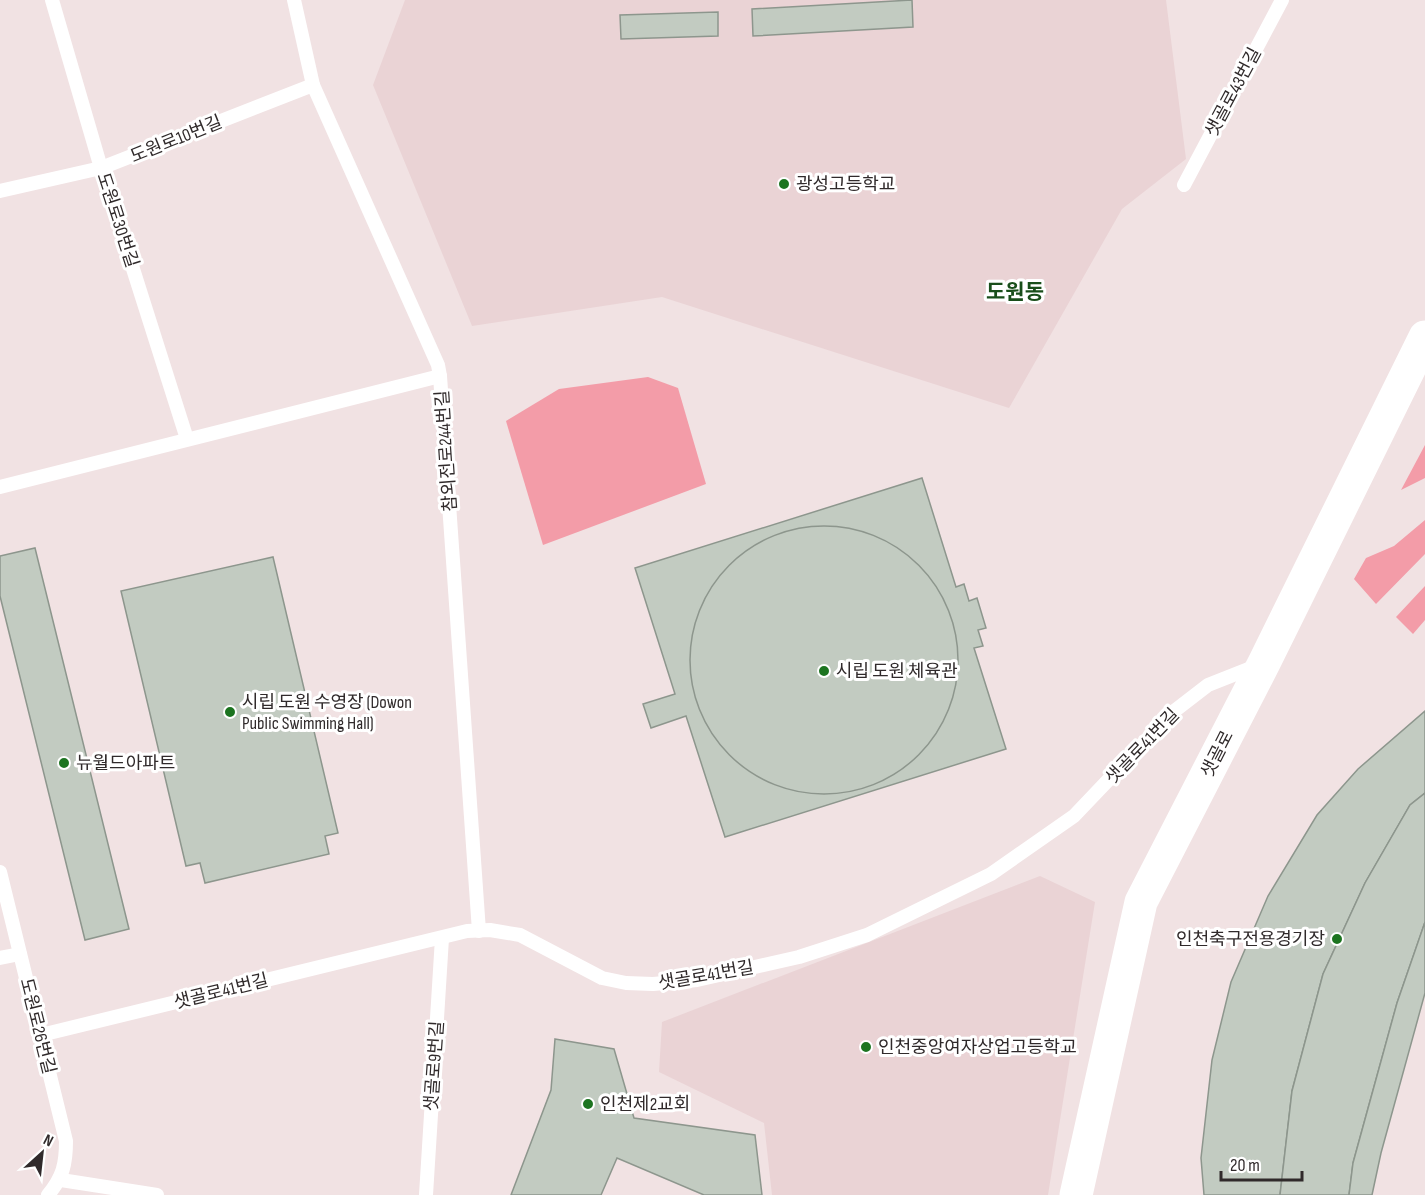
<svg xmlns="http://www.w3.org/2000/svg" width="1425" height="1195" viewBox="0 0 1425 1195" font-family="'Sofia Sans Condensed','Noto Sans KR',sans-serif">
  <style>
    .built { fill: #ead3d5 }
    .green { fill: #f39ca8 }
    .building { fill: #c2cbc1; stroke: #8d968d; stroke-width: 1.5 }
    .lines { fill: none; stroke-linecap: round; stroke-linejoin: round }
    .service { stroke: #fff; stroke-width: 14 }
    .tertiary { stroke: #fff; stroke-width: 33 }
    .poi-dot { fill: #1c7420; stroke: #fff; stroke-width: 2 }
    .labels { text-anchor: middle; stroke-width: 6; stroke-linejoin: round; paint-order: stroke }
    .street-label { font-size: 18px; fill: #302a2b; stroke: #fff }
    .poi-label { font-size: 18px; fill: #302a2b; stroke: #fff; text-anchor: start }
    .quarter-label { font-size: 21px; font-weight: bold; fill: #194e1a; stroke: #fff }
  </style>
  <rect width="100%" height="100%" fill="#f1e2e3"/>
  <g class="built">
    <path d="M 405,0 L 1166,0 L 1186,159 L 1122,209 L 1009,408 L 662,297 L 472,326 L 373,85 Z"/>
    <path d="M 1040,876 L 1095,902 L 1048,1195 L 772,1195 L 764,1123 L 659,1072 L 662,1022 Z"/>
  </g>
  <g class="green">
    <path d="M 648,377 L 678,388 L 706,484 L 543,545 L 506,421 L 559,389 Z"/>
    <path d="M 1425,445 L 1425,478 L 1401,490 Z"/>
    <path d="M 1425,520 L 1425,554 L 1376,604 L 1354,579 L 1366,558 L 1394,546 Z"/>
    <path d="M 1425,586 L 1425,620 L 1413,634 L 1396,617 Z"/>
  </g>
  <g class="building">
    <path d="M 912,0 L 913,27 L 753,36 L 752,9 Z"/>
    <path d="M 718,12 L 718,36 L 621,39 L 620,15 Z"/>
    <path d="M 922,478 L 956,587 L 964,584 L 969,601 L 977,598 L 986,628 L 978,630 L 983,646 L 974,648 L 1006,749 L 725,837 L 686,716 L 651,728 L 643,704 L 675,694 L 635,568 Z"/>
    <circle cx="824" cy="660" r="134"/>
    <path d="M 35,548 L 129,929 L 85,940 L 0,596 L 0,556 Z"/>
    <path d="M 273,557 L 338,833 L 325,836 L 329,854 L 205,883 L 200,863 L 186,866 L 121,591 Z"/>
    <path d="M 1425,711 L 1425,793 L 1410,805 L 1365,883 L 1323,974 L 1292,1091 L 1280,1195 L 1204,1195 L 1201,1158 L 1212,1060 L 1231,982 L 1268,896 L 1317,815 L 1358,769 Z"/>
    <path d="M 1425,793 L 1425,922 L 1397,1003 L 1353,1163 L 1349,1195 L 1280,1195 L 1292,1091 L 1323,974 L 1365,883 L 1410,805 Z"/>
    <path d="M 1425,922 L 1425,993 L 1381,1153 L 1372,1195 L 1349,1195 L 1353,1163 L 1397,1003 Z"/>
    <path d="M 555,1039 L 614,1049 L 634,1118 L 755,1135 L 762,1195 L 704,1195 L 617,1158 L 601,1195 L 511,1195 L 551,1090 Z"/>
  </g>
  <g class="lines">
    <g class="service">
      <path d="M 52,0 L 101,168 L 187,439"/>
      <path d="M 294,0 L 313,85 L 438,365 L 440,376 L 479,931"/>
      <path d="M 1184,185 L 1282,0"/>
      <path d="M 0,191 L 101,168 L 313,85"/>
      <path d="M 0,487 L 440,376"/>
      <path d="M 0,872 L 66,1141 C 66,1164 63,1177 48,1195"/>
      <path d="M 0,958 L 20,954"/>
      <path d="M 41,1035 L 467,931 L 490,930 L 520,935 L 602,978 L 626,983 L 653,984 L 697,980 L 799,957 L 867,935 L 991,874 L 1074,816 L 1173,712 L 1208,685 L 1256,666"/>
      <path d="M 61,1180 L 157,1195"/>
      <path d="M 426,1195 L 442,938"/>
    </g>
    <path class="tertiary" d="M 1076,1195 L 1141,902 L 1264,663 L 1425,337"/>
  </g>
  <g class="poi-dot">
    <circle cx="784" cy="184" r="6"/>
    <circle cx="824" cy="671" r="6"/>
    <circle cx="230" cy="712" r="6"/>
    <circle cx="64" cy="763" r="6"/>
    <circle cx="1337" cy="939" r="6"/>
    <circle cx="866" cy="1047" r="6"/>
    <circle cx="588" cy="1104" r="6"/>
  </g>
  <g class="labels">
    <g class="street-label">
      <text transform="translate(1233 92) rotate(-62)" y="6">샛골로43번길</text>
      <text transform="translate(176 139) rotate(-22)" y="6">도원로10번길</text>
      <text transform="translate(118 220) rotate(72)" y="6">도원로30번길</text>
      <text transform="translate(446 451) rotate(-94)" y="6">참외전로244번길</text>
      <text transform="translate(1142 746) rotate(-46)" y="6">샛골로41번길</text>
      <text transform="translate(1217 754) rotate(-63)" y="6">샛골로</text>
      <text transform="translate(706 975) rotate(-10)" y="6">샛골로41번길</text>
      <text transform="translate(221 991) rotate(-14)" y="6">샛골로41번길</text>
      <text transform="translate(38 1026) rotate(76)" y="6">도원로26번길</text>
      <text transform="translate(434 1066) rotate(-86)" y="6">샛골로9번길</text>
    </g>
    <g class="poi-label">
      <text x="796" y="190">광성고등학교</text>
      <text x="836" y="677">시립 도원 체육관</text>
      <text x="242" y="708">시립 도원 수영장 (Dowon<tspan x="242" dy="21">Public Swimming Hall)</tspan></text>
      <text x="76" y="769">뉴월드아파트</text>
      <text x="1325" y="945" text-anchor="end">인천축구전용경기장</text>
      <text x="878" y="1053">인천중앙여자상업고등학교</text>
      <text x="600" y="1110">인천제2교회</text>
    </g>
    <g class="quarter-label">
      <text x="1015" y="299">도원동</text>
    </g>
  </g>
  <g transform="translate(42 1153) rotate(27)" stroke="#ffffff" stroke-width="4.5" paint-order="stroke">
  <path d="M0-4.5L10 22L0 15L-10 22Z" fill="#302a2b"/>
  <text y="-9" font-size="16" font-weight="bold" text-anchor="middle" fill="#302a2b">N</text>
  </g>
  <path d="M1221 1171v9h81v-9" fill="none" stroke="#302a2b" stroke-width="3"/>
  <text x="1230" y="1171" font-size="18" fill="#302a2b" stroke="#ffffff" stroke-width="4.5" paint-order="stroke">20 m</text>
</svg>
